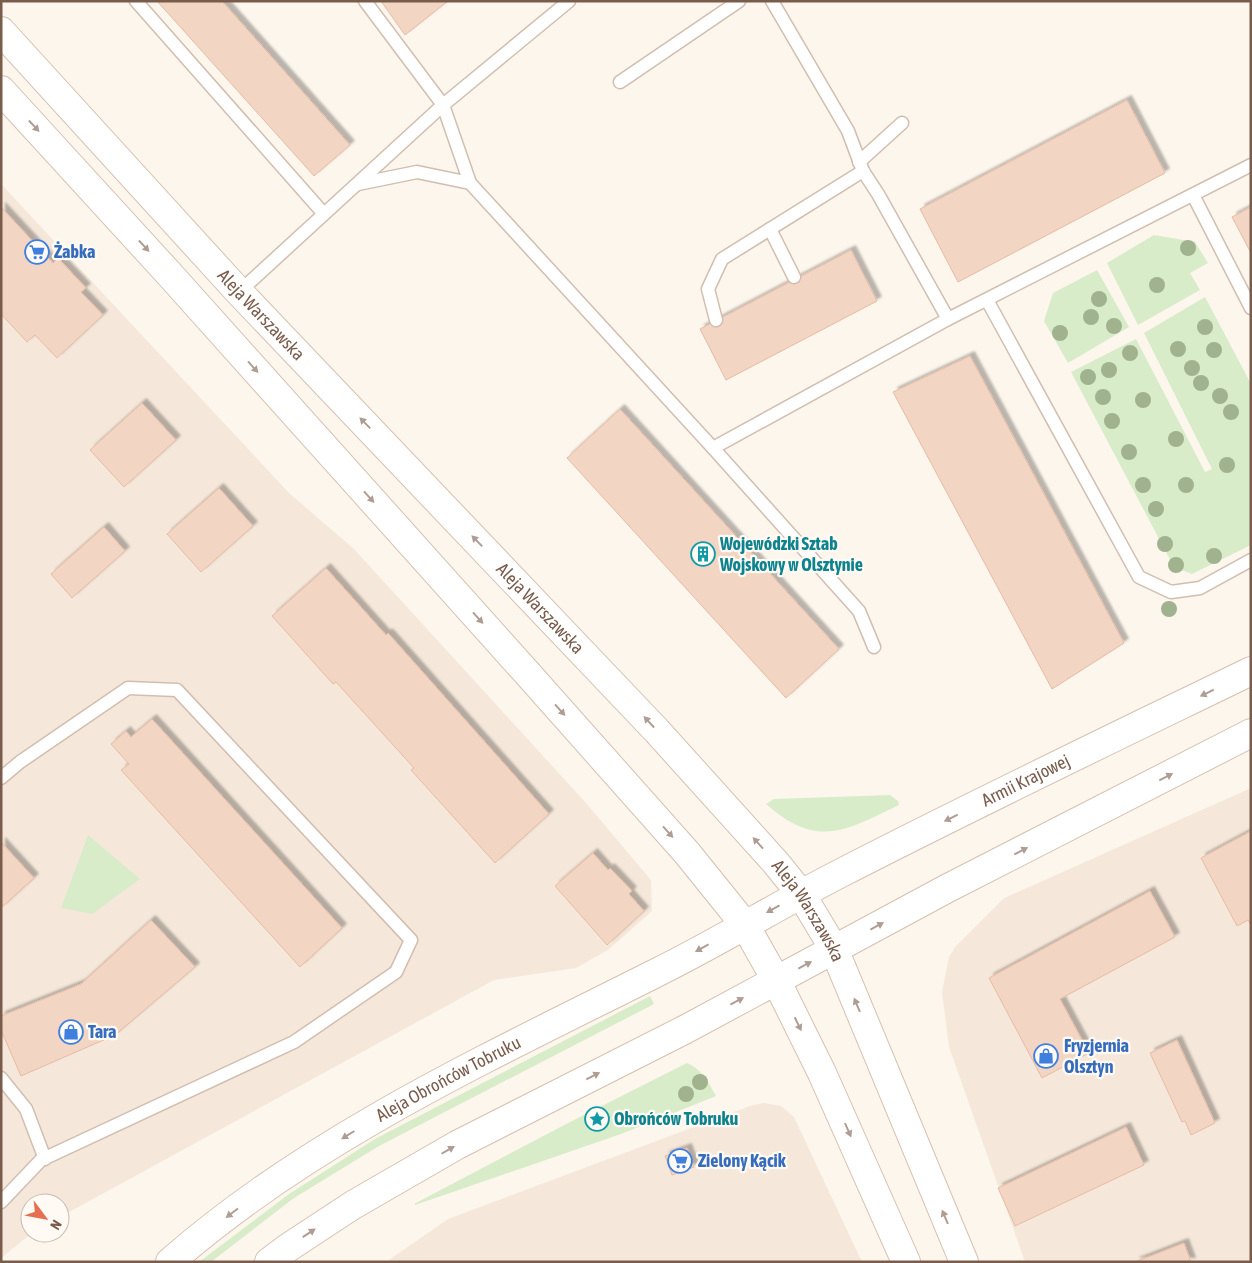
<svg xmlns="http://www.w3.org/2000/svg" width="1252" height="1263" viewBox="0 0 1252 1263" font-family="'Asap Condensed',sans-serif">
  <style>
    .residential { fill: #f5e8da }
    .green { fill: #d8ecc9 }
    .building { fill: #f3d5c3; stroke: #e6bba3; filter: url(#shadow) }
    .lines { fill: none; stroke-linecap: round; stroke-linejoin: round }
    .lane-casing { stroke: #d1beb0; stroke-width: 15 }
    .secondary-casing { stroke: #d6c0b0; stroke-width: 30 }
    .lane { stroke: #fff; stroke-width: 12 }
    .secondary { stroke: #fff; stroke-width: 28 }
    .tree { fill: #a0b28e }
    .oneway { fill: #af9d94 }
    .labels { text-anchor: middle; stroke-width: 4.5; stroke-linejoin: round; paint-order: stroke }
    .shop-label { font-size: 18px; font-weight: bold; fill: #366cbe; stroke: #fffaf3; text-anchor: start }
    .street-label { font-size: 18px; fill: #7a5c4d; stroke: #fffaf3 }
    .culture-label { font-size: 18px; font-weight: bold; fill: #0d838f; stroke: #fffaf3; text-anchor: start }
  </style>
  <defs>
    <filter id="shadow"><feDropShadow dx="4.5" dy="-4.5" stdDeviation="1" flood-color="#0004"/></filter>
  </defs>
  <rect width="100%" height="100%" fill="#fdf6ec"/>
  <g class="residential">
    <path d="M 1,184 L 289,493 L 354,549 L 586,803 L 651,880 L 652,911 L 608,950 L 576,968 L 494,980 L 60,1217 L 60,1203 L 30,1203 L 30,1233 L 32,1233 L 1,1258 Z"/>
    <path d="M 1251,788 L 1251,1262 L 1025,1262 L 949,1047 L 942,992 L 949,957 L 956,946 L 1004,898 Z"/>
    <path d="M 764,1103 L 781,1106 L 794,1117 L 862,1262 L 386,1262 L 448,1219 L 750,1106 Z"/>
  </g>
  <g class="green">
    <path d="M 1154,235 L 1195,242 L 1208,263 L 1190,273 L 1200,290 L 1138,325 L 1107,263 Z"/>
    <path d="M 1097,270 L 1129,327 L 1068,363 L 1044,321 L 1053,293 Z"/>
    <path d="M 1205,297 L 1251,384 L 1251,545 L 1192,574 L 1174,567 L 1071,372 L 1136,339 L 1205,472 L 1212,469 L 1144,333 Z"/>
    <path d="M 890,795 L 898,801 L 899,805 C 845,831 817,849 766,804 L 774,799 Z"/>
    <path d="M 88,835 L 140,879 L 92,914 L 61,908 Z"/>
    <path d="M 650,996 L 654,1004 L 379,1146 L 294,1198 L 211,1262 L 199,1262 L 289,1194 L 375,1139 Z"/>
    <path d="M 687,1063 C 703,1070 708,1082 716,1096 L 621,1134 L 415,1205 L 414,1204 L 570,1122 Z"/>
  </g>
  <g class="building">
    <path d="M 157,1 L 222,1 L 350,145 L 314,176 Z"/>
    <path d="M 381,1 L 448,1 L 405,35 Z"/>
    <path d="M 1127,100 L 1165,173 L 958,282 L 920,209 Z"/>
    <path d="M 1,207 L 53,263 L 58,258 L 86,288 L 81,292 L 103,315 L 57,358 L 35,335 L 27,342 L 1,314 Z"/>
    <path d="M 1251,207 L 1251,253 L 1232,217 Z"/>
    <path d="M 851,250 L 877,301 L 726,380 L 700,329 Z"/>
    <path d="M 970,356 L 1124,643 L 1052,689 L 893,392 Z"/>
    <path d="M 142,403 L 176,440 L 124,487 L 90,450 Z"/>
    <path d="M 620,409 L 839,649 L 786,698 L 567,458 Z"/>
    <path d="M 219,488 L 253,526 L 201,572 L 167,534 Z"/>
    <path d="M 104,527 L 125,551 L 72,598 L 51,574 Z"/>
    <path d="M 326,568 L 386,635 L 388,633 L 549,814 L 495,863 L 411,770 L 414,768 L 336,682 L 333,684 L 272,616 Z"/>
    <path d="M 152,719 L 342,928 L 300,967 L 121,770 L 129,764 L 111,744 L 126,731 L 131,737 Z"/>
    <path d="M 1251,831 L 1251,925 L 1248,920 L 1237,926 L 1201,858 Z"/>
    <path d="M 1,842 L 34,878 L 1,908 Z"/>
    <path d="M 593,853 L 608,870 L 610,868 L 632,891 L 629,894 L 644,911 L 607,945 L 555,886 Z"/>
    <path d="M 1150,891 L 1175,937 L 1060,999 L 1089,1053 L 1042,1078 L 989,978 Z"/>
    <path d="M 151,920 L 195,967 L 115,1035 L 21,1076 L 1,1030 L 1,1016 L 81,984 Z"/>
    <path d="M 1177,1040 L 1215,1123 L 1191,1135 L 1185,1121 L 1182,1122 L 1150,1053 Z"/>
    <path d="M 1126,1127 L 1144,1165 L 1015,1226 L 998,1188 Z"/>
    <path d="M 687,1148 L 694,1167 L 672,1175 L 665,1156 Z"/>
    <path d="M 1184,1243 L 1191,1262 L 1135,1262 Z"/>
  </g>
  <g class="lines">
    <g class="lane-casing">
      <g id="lane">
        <path d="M 136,1 L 324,214"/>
        <path d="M 365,1 L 443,105 L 470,183 L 713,448 L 859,611 L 874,647"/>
        <path d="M 772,1 L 848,131 L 863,171 L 878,194 L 948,319"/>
        <path d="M 620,82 L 739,1"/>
        <path d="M 859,162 L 902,123"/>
        <path d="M 358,184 L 417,172 L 470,183"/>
        <path d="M 1193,195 L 1251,308"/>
        <path d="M 770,229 L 794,277"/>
        <path d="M 239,292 L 443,105 L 569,1"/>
        <path d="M 987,300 L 1139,577 L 1171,592 L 1200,588 L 1251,560"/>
        <path d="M 716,320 L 708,289 L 722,259 L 863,171"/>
        <path d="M 713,448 L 948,319 L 1251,165"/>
        <path d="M 1,778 L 20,762 L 128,688 L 177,690 L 411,940 L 396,972 L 294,1042 L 41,1160 L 1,1202"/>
        <path d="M 1,1078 L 26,1109 L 45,1159"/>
      </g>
    </g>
    <g class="secondary-casing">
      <g id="secondary">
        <path id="s1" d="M 1,31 L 239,292 L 657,731 L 776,863 L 801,894 L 834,949 L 964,1262"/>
        <path d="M 1,90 L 172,277 L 528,674 L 687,853 L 745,925 L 776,980 L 822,1073 L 906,1262"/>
        <path id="s2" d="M 170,1262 C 310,1139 489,1057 654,974 C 717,943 777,906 839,874 C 975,804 1113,738 1251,671"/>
        <path d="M 269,1262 L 289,1247 L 353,1205 L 457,1145 L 686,1029 L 948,888 L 1251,733"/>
      </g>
    </g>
    <use href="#lane" class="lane"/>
    <use href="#secondary" class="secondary"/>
  </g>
  <g class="tree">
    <circle cx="1188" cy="248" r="8"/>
    <circle cx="1157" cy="285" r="8"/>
    <circle cx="1099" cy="299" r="8"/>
    <circle cx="1091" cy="317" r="8"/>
    <circle cx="1114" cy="326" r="8"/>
    <circle cx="1205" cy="327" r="8"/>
    <circle cx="1060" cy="333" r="8"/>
    <circle cx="1178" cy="349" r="8"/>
    <circle cx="1214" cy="350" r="8"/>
    <circle cx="1130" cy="353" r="8"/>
    <circle cx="1192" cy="368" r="8"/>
    <circle cx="1109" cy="370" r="8"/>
    <circle cx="1088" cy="377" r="8"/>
    <circle cx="1201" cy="383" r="8"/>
    <circle cx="1220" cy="396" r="8"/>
    <circle cx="1103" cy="397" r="8"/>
    <circle cx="1143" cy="400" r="8"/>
    <circle cx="1231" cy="412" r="8"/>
    <circle cx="1112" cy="421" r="8"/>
    <circle cx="1176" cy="439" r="8"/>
    <circle cx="1129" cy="452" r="8"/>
    <circle cx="1227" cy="465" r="8"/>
    <circle cx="1143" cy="485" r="8"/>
    <circle cx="1186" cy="485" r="8"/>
    <circle cx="1156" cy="509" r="8"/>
    <circle cx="1165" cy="544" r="8"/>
    <circle cx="1214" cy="556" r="8"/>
    <circle cx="1176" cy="565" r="8"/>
    <circle cx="1169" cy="609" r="8"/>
    <circle cx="700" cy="1082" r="8"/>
    <circle cx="686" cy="1094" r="8"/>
  </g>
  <defs><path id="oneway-solid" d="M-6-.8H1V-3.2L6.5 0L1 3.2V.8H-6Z" transform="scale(1.25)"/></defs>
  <g class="oneway">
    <use href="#oneway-solid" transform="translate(34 126) rotate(47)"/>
    <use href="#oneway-solid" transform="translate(144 246) rotate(47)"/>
    <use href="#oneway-solid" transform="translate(253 367) rotate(48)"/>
    <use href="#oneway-solid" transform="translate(365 423) rotate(-134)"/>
    <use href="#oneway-solid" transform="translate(369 497) rotate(48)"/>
    <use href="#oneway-solid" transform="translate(477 541) rotate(-134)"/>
    <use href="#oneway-solid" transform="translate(478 618) rotate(48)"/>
    <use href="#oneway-solid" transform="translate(1207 693) rotate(154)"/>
    <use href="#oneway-solid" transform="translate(560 710) rotate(48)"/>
    <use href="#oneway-solid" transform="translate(649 722) rotate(-133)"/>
    <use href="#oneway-solid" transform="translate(1166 777) rotate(-27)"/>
    <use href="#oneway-solid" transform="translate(951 818) rotate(154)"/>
    <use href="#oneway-solid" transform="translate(668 832) rotate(48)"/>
    <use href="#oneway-solid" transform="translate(758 843) rotate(-132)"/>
    <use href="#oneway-solid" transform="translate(1021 851) rotate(-27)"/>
    <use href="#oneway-solid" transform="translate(773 909) rotate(151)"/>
    <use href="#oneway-solid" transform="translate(877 926) rotate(-28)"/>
    <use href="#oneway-solid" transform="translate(702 948) rotate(151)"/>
    <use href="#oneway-solid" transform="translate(805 965) rotate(-28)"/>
    <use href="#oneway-solid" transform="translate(737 1001) rotate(-28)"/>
    <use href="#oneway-solid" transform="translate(857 1005) rotate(-113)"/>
    <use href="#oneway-solid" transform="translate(798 1024) rotate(64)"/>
    <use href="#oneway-solid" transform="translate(593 1076) rotate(-27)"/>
    <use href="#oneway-solid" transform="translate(848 1130) rotate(66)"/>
    <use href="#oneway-solid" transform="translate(348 1135) rotate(148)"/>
    <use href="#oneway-solid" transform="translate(448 1150) rotate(-30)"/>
    <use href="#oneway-solid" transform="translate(232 1213) rotate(143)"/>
    <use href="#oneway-solid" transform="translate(945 1217) rotate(-113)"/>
    <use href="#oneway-solid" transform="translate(309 1233) rotate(-33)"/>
  </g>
  <defs>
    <g id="supermarket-ring" transform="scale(1.25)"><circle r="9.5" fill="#fffaf3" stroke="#3f7fe0" stroke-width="1.5"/><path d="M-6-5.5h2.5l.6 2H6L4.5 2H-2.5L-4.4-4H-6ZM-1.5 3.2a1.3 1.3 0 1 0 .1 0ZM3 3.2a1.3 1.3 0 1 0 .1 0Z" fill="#3f7fe0"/></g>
    <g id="building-ring" transform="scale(1.25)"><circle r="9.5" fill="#fffaf3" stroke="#0f9aa8" stroke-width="1.5"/><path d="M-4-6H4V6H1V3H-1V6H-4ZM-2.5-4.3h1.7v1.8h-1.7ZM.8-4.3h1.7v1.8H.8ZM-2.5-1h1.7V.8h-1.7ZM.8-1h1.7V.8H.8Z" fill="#0f9aa8"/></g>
    <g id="shop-ring" transform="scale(1.25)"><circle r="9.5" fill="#fffaf3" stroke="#3f7fe0" stroke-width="1.5"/><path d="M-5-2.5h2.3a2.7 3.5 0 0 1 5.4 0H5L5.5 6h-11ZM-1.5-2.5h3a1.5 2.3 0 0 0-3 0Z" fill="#3f7fe0"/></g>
    <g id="sight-ring" transform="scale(1.25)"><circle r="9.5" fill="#fffaf3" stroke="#0f9aa8" stroke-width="1.5"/><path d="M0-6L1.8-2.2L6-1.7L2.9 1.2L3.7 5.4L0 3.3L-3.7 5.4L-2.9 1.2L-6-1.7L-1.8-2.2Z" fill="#0f9aa8"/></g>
  </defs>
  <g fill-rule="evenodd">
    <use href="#supermarket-ring" x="37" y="252"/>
    <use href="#building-ring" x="703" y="554"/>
    <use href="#shop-ring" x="71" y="1032"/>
    <use href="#shop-ring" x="1046" y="1056"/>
    <use href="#sight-ring" x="597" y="1119"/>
    <use href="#supermarket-ring" x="680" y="1161"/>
  </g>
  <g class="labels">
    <g class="shop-label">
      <text x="54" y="258">Żabka</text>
      <text x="88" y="1038">Tara</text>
      <text x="1064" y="1052">Fryzjernia<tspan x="1064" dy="21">Olsztyn</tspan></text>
      <text x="698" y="1167">Zielony Kącik</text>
    </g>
    <g class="street-label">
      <text dy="6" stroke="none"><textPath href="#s1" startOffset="385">Aleja Warszawska</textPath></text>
      <text dy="6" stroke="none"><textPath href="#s1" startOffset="790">Aleja Warszawska</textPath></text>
      <text dy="6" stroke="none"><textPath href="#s2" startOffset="984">Armii Krajowej</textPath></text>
      <text dy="6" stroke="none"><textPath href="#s1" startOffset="1195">Aleja Warszawska</textPath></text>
      <text dy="6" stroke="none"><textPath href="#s2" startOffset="334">Aleja Obrońców Tobruku</textPath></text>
    </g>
    <g class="culture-label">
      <text x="720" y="550">Wojewódzki Sztab<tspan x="720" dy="21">Wojskowy w Olsztynie</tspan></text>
      <text x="614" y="1125">Obrońców Tobruku</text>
    </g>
  </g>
  <rect width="1252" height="1263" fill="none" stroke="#7a5c4d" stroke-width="5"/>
  <g transform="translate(45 1218) rotate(122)"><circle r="24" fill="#fffaf3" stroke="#cabbb1"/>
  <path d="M0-4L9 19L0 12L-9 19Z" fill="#e76f51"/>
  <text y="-8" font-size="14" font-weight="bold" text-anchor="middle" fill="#7a5c4d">N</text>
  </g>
</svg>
